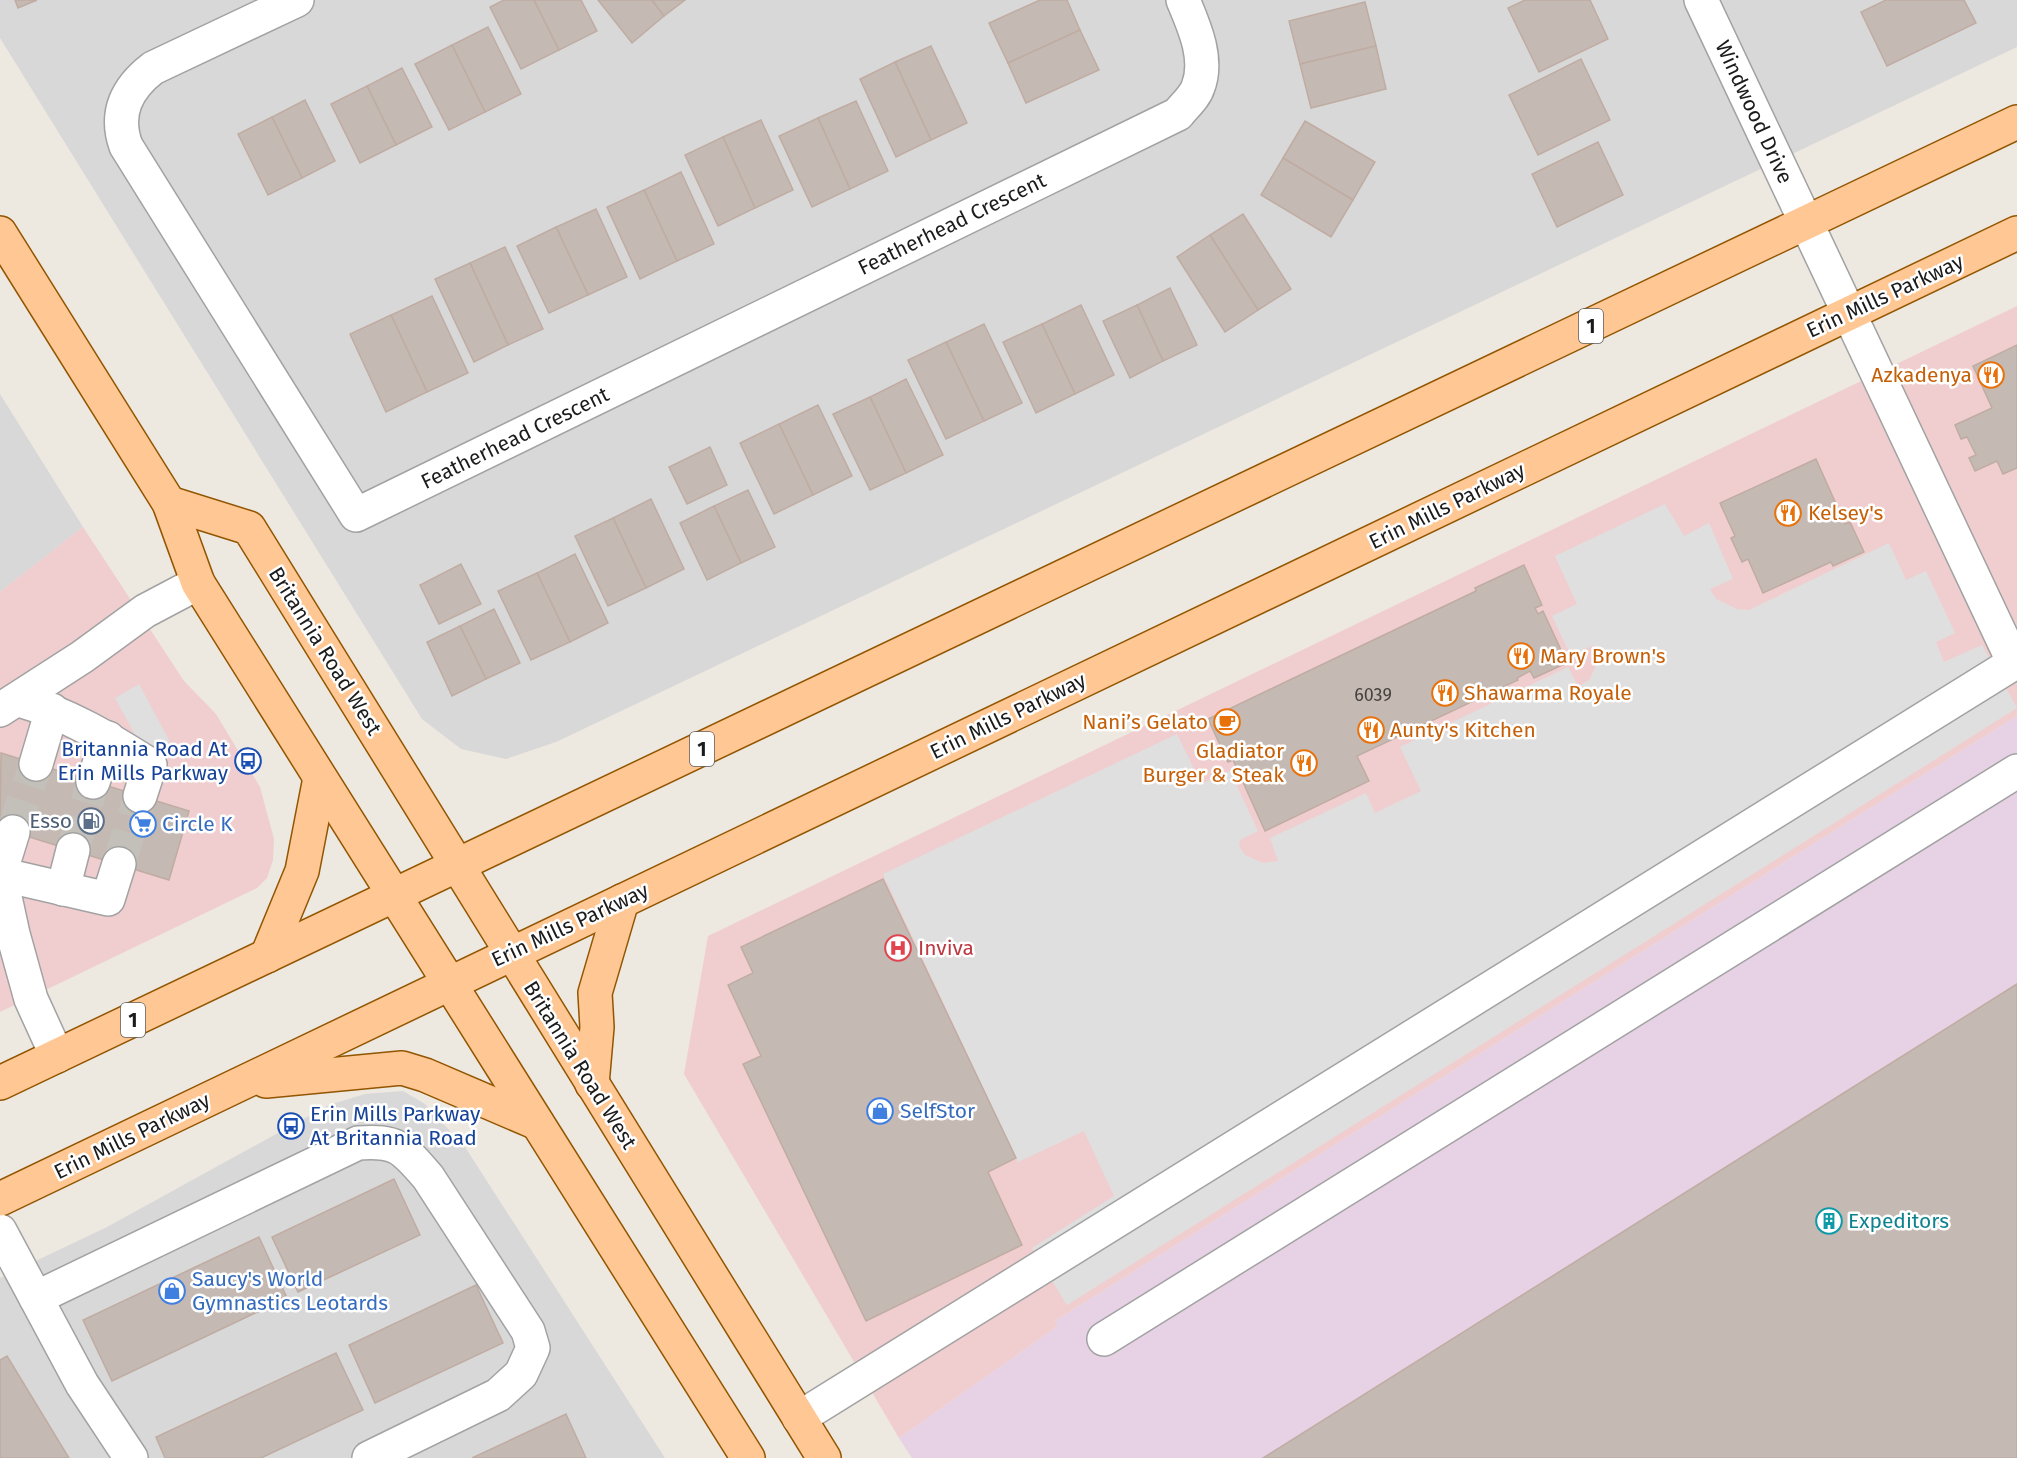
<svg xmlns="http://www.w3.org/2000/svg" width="2017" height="1458" viewBox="0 0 2017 1458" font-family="'Fira Sans',sans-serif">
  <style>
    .residential { fill: #d9d8d8 }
    .commercial { fill: #f0cecf }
    .industrial { fill: #e7d1e5 }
    .parking { fill: #dfdfdf }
    .building { fill: #c5b9b3; stroke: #bfaca2; stroke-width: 1.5 }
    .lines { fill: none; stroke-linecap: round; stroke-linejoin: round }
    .minor-tunnel { stroke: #c3bfb9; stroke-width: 33; stroke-dasharray: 33 16; stroke-linecap: butt }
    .minor-casing { stroke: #a2a2a2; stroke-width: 36 }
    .major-casing { stroke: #925500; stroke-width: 36 }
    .minor { stroke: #fff; stroke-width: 33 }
    .major { stroke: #ffc793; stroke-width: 33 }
    .labels { text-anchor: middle; stroke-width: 5; stroke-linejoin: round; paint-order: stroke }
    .number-label { font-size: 18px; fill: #464241 }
    .shield { fill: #fff; stroke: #5f5f5f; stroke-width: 1.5 }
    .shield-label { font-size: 20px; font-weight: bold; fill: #1b1b1b }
    .street-label { font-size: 21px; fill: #1b1b1b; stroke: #fff }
    .food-label { font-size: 21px; fill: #c56008; stroke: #fff; text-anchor: start }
    .transit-label { font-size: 21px; fill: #164399; stroke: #fff; text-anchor: end }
    .service-label { font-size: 21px; fill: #4e5e75; stroke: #fff; text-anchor: end }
    .shop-label { font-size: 21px; fill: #366cbe; stroke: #fff; text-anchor: start }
    .health-label { font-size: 21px; fill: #be3a42; stroke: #fff; text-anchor: start }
    .culture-label { font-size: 21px; fill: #0d838f; stroke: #fff; text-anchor: start }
  </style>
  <rect width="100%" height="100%" fill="#ede8e0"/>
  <g class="residential">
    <path d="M 0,0 L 2017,0 L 2017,47 L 556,742 L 506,759 L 461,749 L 422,719 L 0,38 Z"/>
    <path d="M 0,394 L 83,527 L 0,592 Z"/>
    <path d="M 403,1091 L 425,1104 L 465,1147 L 665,1458 L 0,1458 L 0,1278 L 107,1227 L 329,1105 L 365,1094 Z"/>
  </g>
  <g class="commercial">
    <path d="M 2017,306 L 2017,716 L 1055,1321 L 1058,1326 L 899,1438 L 684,1074 L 708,936 Z"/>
    <path d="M 83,527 L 184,681 L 216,714 L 260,787 L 274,839 L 273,860 L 267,878 L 257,888 L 0,1012 L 0,592 Z"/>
  </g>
  <path class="industrial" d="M 2017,716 L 2017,1458 L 912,1458 L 899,1438 L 1058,1326 L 1055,1321 Z"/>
  <g class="parking">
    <path d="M 1665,504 L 1684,536 L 1709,523 L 1733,579 L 1710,589 L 1716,599 L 1737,609 L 1749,610 L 1889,543 L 1906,580 L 1926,571 L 1955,633 L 1936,642 L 1944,662 L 1982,645 L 2017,708 L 1067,1305 L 1032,1248 L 1114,1196 L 1084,1131 L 1018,1162 L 883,874 L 1177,734 L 1201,784 L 1230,771 L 1258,831 L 1240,840 L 1239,846 L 1245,855 L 1263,863 L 1278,861 L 1270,838 L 1366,793 L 1375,813 L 1421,791 L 1400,747 L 1568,667 L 1578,687 L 1589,680 L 1597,664 L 1598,654 L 1594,645 L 1571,656 L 1552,616 L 1577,604 L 1555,556 Z"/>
    <path d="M 139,684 L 170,742 L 146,755 L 115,698 Z"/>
  </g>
  <g class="building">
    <path d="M 15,0 L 37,0 L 18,8 Z"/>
    <path d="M 504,0 L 534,0 L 559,50 L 521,69 L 490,7 Z"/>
    <path d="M 534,0 L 581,0 L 597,31 L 559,50 Z"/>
    <path d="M 598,0 L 652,0 L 664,16 L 632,43 Z"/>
    <path d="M 652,0 L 685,0 L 664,16 Z"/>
    <path d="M 1040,0 L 1067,0 L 1080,30 L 1008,63 L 989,23 Z"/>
    <path d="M 1525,0 L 1590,0 L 1608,39 L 1539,72 L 1508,8 Z"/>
    <path d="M 1886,0 L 1964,0 L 1976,23 L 1887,66 L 1861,12 Z"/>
    <path d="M 1365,2 L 1376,46 L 1300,64 L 1289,21 Z"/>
    <path d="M 488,27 L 521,94 L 485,112 L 452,45 Z"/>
    <path d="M 1080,30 L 1099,70 L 1026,103 L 1008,63 Z"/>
    <path d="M 452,45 L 485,112 L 449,130 L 415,64 Z"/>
    <path d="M 931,46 L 967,123 L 931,140 L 895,62 Z"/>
    <path d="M 1376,46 L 1386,89 L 1311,108 L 1300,64 Z"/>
    <path d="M 1581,59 L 1610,120 L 1538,155 L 1509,95 Z"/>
    <path d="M 895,62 L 931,140 L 896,157 L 860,79 Z"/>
    <path d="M 402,68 L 432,127 L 396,145 L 367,86 Z"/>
    <path d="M 367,86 L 396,145 L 360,163 L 331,104 Z"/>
    <path d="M 305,100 L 335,161 L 302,178 L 272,117 Z"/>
    <path d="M 856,101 L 888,171 L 850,189 L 818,118 Z"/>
    <path d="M 272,117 L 302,178 L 268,195 L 238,134 Z"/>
    <path d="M 818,118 L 850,189 L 812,207 L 779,136 Z"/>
    <path d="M 761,120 L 793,190 L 755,208 L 723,137 Z"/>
    <path d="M 1305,121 L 1375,162 L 1353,200 L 1283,158 Z"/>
    <path d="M 723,137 L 755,208 L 718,226 L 685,155 Z"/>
    <path d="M 1598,142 L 1623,195 L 1557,227 L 1532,174 Z"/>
    <path d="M 1283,158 L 1353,200 L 1331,237 L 1261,195 Z"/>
    <path d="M 681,172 L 714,244 L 677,261 L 644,190 Z"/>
    <path d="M 644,190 L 677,261 L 640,279 L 607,207 Z"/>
    <path d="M 596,209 L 627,277 L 588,295 L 556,227 Z"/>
    <path d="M 1243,214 L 1291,289 L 1258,310 L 1210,235 Z"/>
    <path d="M 556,227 L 588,295 L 549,313 L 517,246 Z"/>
    <path d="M 1210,235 L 1258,310 L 1225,332 L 1177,257 Z"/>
    <path d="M 505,247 L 543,329 L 508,345 L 470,263 Z"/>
    <path d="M 470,263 L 508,345 L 474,362 L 435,279 Z"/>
    <path d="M 1170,288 L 1197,345 L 1163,361 L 1137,305 Z"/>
    <path d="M 432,296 L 468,373 L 427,392 L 391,315 Z"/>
    <path d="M 1081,305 L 1114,375 L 1075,394 L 1042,324 Z"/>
    <path d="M 1137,305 L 1163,361 L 1130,378 L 1103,321 Z"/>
    <path d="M 391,315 L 427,392 L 386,412 L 350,334 Z"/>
    <path d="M 984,324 L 1022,403 L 984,421 L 946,342 Z"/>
    <path d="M 1042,324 L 1075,394 L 1036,413 L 1003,342 Z"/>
    <path d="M 946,342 L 984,421 L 946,439 L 908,360 Z"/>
    <path d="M 2017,345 L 2017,468 L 2003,474 L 1997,461 L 1975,471 L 1969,458 L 1976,455 L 1967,437 L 1961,439 L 1955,425 L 1992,408 L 1973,366 Z"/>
    <path d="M 906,379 L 943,455 L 906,473 L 870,397 Z"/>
    <path d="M 870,397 L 906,473 L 870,490 L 833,414 Z"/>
    <path d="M 818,405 L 852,476 L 813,495 L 779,424 Z"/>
    <path d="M 779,424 L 813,495 L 774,514 L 740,443 Z"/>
    <path d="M 710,447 L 727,485 L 687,504 L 669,467 Z"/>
    <path d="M 1816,459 L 1845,524 L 1850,522 L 1864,552 L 1833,566 L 1831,562 L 1763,593 L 1748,559 L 1742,562 L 1731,538 L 1735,536 L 1720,503 Z"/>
    <path d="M 748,490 L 775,547 L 741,563 L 714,506 Z"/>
    <path d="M 651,499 L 684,569 L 646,588 L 613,518 Z"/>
    <path d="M 714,506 L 741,563 L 707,580 L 680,523 Z"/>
    <path d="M 613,518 L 646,588 L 608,606 L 575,536 Z"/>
    <path d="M 575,554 L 608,623 L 570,642 L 537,573 Z"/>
    <path d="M 461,564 L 481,604 L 439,624 L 420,585 Z"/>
    <path d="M 1524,565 L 1542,605 L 1535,608 L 1538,614 L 1543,611 L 1567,663 L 1534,678 L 1530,671 L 1517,678 L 1518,680 L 1357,756 L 1369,781 L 1265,831 L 1233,760 L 1228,762 L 1208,719 L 1476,591 L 1475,588 Z"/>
    <path d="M 537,573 L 570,642 L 531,660 L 498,591 Z"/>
    <path d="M 494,609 L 520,663 L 486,679 L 460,626 Z"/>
    <path d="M 460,626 L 486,679 L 452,696 L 427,642 Z"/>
    <path d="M 1,753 L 189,811 L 169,880 L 0,828 Z"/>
    <path d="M 883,879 L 1016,1158 L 988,1172 L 1022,1245 L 866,1321 L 743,1064 L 761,1056 L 728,985 L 753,973 L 741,947 Z"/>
    <path d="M 2017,984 L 2017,1458 L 1263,1458 Z"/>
    <path d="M 394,1179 L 420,1235 L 298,1292 L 272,1237 Z"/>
    <path d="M 259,1237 L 287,1298 L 112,1381 L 83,1320 Z"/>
    <path d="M 476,1285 L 503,1343 L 375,1403 L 349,1345 Z"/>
    <path d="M 336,1353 L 363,1410 L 261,1458 L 165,1458 L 156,1437 Z"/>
    <path d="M 7,1356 L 69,1458 L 0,1458 L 0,1360 Z"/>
    <path d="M 566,1414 L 586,1458 L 472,1458 Z"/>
  </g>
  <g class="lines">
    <g class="minor-tunnel">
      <path d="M 13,832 L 36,764"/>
      <path d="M 73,850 L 93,782"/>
      <path d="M 119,864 L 140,796"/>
    </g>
    <g class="minor-casing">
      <g id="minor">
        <path d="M 297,0 L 153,68 C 127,88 114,113 126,146 L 356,515 L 1178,114 C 1184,106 1195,97 1198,87 C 1209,59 1194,26 1183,0"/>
        <path d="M 1701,0 L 2014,663"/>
        <path d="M 19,700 C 67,714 108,738 150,765 L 140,796"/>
        <path d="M 0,710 L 82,657 L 145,611 L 198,583"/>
        <path d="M 36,764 L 52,710"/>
        <path d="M 93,782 L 108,738"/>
        <path d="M 13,832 L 0,874 L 13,934 L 31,999 L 57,1056"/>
        <path d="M 0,874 L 108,899 L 119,864"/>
        <path d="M 63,889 L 73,850"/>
        <path d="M 0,1231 L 82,1384 L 131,1458"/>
        <path d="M 36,1298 L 358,1143 C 397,1140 403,1148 428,1177 L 528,1331 L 533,1348 L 521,1374 L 498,1395 L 369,1458"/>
        <path d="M 1104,1339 L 2017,771"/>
        <path d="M 799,1418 L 2017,661"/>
      </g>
    </g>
    <g class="major-casing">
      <g id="major">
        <path d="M 0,233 L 169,503 L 198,583 L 748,1458"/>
        <path d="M 169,503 L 249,528 L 824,1458"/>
        <path d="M 267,956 L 302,871 L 320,778"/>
        <path d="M 266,1081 L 402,1068 L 425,1075 L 537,1123"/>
        <path d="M 0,1083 L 2017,122"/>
        <path d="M 592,1084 L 597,1027 L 595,993 L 622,901"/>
        <path d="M 0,1199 L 2017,233"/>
      </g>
    </g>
    <use href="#minor" class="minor"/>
    <use href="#major" class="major"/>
  </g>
  <defs>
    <g id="restaurant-ring" transform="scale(1.35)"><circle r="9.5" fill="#fff" stroke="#e8710a" stroke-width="1.5"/><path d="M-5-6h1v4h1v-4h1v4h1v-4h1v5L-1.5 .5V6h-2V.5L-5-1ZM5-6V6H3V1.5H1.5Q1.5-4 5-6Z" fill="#e8710a"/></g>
    <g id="cafe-ring" transform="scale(1.35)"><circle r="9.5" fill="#fff" stroke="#e8710a" stroke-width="1.5"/><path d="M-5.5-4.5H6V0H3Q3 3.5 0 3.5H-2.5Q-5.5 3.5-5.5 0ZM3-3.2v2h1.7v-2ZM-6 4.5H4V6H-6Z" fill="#e8710a"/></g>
    <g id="bus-ring" transform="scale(1.35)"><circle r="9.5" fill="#fff" stroke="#1a4fb4" stroke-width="1.5"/><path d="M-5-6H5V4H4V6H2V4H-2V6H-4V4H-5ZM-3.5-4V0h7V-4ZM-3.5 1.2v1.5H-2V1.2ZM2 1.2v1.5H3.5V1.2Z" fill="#1a4fb4"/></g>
    <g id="fuel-ring" transform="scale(1.35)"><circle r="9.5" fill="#fff" stroke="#5c6f8a" stroke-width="1.5"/><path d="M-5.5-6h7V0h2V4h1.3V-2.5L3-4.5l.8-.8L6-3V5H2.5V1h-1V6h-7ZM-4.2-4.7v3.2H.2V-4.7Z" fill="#5c6f8a"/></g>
    <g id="supermarket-ring" transform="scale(1.35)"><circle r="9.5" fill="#fff" stroke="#3f7fe0" stroke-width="1.5"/><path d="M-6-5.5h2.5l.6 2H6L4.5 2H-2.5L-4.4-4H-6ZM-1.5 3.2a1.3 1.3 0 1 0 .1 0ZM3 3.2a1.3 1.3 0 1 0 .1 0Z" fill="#3f7fe0"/></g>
    <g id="hospital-ring" transform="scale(1.35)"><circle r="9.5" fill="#fff" stroke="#e0444e" stroke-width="1.5"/><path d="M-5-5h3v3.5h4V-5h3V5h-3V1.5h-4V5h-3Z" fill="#e0444e"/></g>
    <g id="shop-ring" transform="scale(1.35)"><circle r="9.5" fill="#fff" stroke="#3f7fe0" stroke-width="1.5"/><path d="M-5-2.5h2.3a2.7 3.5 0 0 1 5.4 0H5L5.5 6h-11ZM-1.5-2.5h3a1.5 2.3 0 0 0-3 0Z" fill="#3f7fe0"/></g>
    <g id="building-ring" transform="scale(1.35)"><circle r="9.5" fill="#fff" stroke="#0f9aa8" stroke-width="1.5"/><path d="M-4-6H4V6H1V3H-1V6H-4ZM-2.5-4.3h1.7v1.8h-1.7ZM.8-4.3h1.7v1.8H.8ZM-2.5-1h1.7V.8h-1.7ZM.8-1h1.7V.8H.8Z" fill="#0f9aa8"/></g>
  </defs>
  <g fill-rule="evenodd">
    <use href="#restaurant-ring" x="1991" y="375"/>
    <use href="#restaurant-ring" x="1788" y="513"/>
    <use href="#restaurant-ring" x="1521" y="656"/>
    <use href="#restaurant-ring" x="1445" y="693"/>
    <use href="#cafe-ring" x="1227" y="722"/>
    <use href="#restaurant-ring" x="1371" y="730"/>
    <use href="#bus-ring" x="248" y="761"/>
    <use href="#restaurant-ring" x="1304" y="763"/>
    <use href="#fuel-ring" x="91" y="821"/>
    <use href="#supermarket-ring" x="143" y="824"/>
    <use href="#hospital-ring" x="898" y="948"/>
    <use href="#shop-ring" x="880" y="1111"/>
    <use href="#bus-ring" x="291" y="1126"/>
    <use href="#building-ring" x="1829" y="1221"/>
    <use href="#shop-ring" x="172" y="1291"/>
  </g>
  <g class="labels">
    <g class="number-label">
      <text x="1373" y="701">6039</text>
    </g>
    <g class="shield">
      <rect x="1579" y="309" width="24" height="34" rx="4.5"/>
      <rect x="690" y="732" width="24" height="34" rx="4.5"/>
      <rect x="121" y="1003" width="24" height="34" rx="4.5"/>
    </g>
    <g class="shield-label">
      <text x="1591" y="333">1</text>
      <text x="702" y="756">1</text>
      <text x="133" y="1027">1</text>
    </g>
    <g class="street-label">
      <text transform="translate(1754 112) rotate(65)" y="7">Windwood Drive</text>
      <text transform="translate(952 224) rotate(-26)" y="7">Featherhead Crescent</text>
      <text transform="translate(1885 296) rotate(-25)" y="7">Erin Mills Parkway</text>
      <text transform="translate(515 438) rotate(-26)" y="7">Featherhead Crescent</text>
      <text transform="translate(1447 506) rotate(-26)" y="7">Erin Mills Parkway</text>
      <text transform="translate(325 651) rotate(58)" y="7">Britannia Road West</text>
      <text transform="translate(1008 716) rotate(-26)" y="7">Erin Mills Parkway</text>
      <text transform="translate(570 925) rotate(-25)" y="7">Erin Mills Parkway</text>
      <text transform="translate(580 1065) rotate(58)" y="7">Britannia Road West</text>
      <text transform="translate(132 1136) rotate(-26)" y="7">Erin Mills Parkway</text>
    </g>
    <g class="food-label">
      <text x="1972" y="382" text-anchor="end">Azkadenya</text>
      <text x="1808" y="520">Kelsey's</text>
      <text x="1540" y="663">Mary Brown's</text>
      <text x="1464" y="700">Shawarma Royale</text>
      <text x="1208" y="729" text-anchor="end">Nani’s Gelato</text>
      <text x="1390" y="737">Aunty's Kitchen</text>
      <text x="1284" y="758" text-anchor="end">Gladiator<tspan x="1284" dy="24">Burger &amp; Steak</tspan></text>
    </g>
    <g class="transit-label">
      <text x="228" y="756">Britannia Road At<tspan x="228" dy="24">Erin Mills Parkway</tspan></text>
      <text x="310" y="1121" text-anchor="start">Erin Mills Parkway<tspan x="310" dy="24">At Britannia Road</tspan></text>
    </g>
    <g class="service-label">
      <text x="72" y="828">Esso</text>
    </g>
    <g class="shop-label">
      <text x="162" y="831">Circle K</text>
      <text x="900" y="1118">SelfStor</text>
      <text x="192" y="1286">Saucy's World<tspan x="192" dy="24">Gymnastics Leotards</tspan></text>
    </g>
    <g class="health-label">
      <text x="918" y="955">Inviva</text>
    </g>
    <g class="culture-label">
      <text x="1848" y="1228">Expeditors</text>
    </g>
  </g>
</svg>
